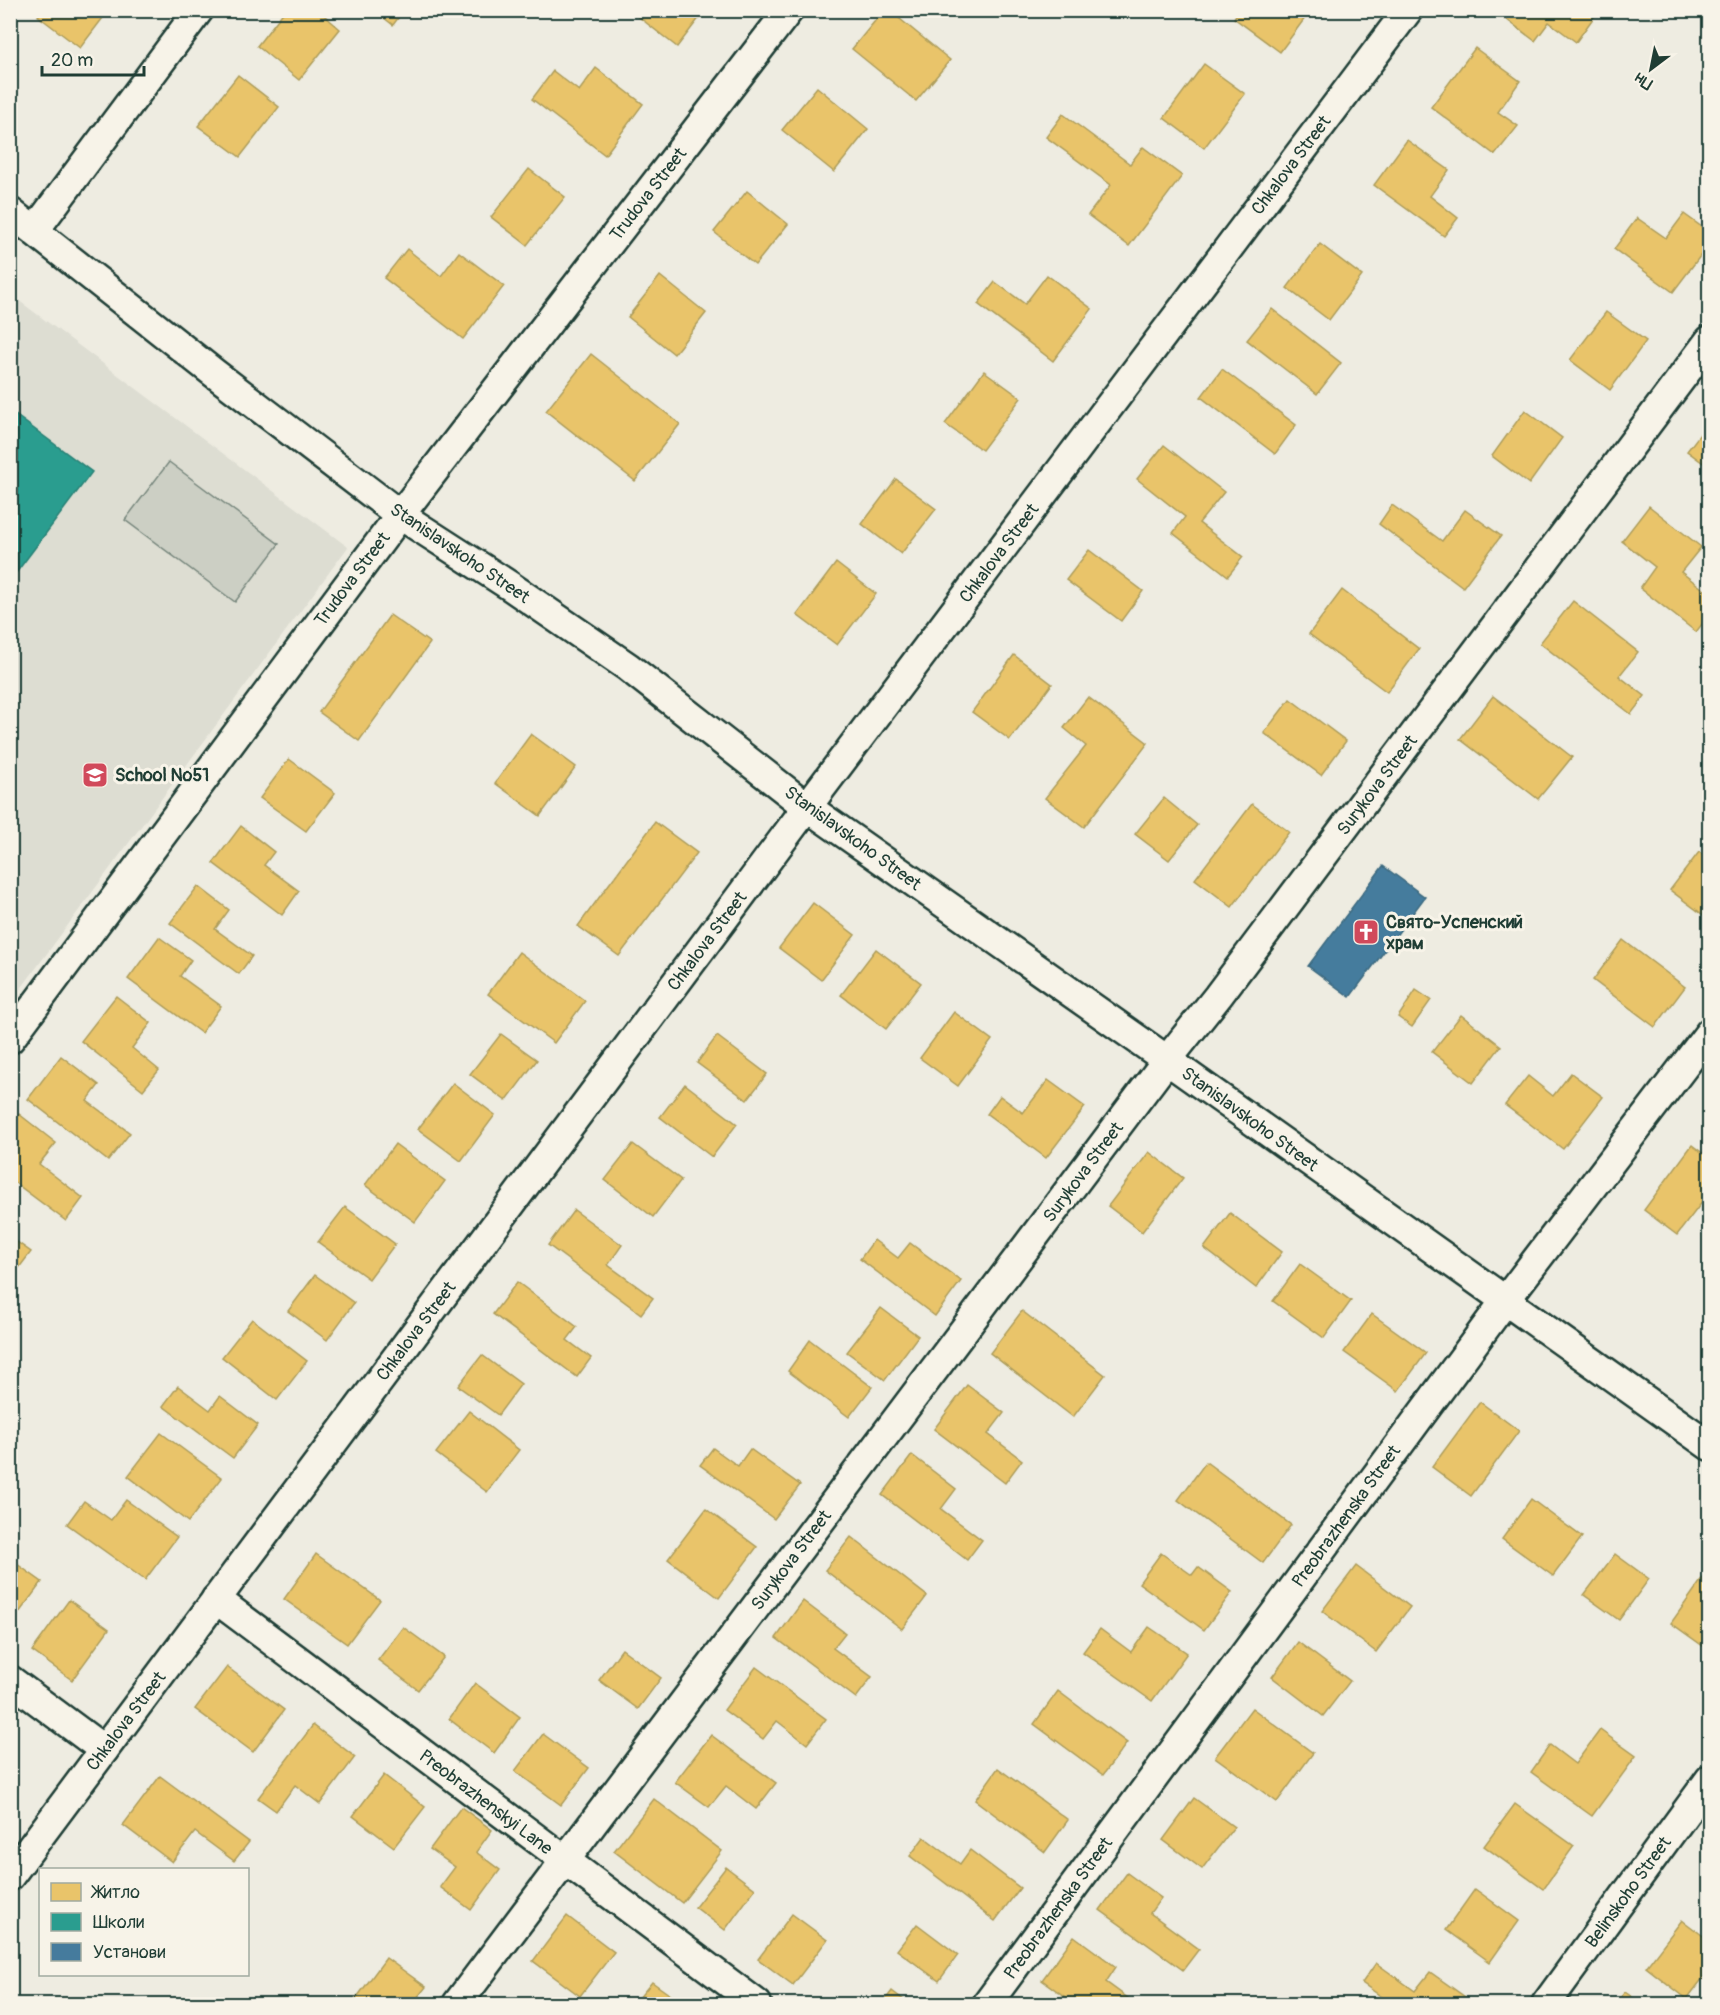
<svg xmlns="http://www.w3.org/2000/svg" width="1720" height="2015" viewBox="0 0 1720 2015" font-family="Pangolin,sans-serif">
  <style>
    .built { fill: #ddddd2 }
    .green { fill: #cccfc4; stroke: #76867c; stroke-width: 1.5 }
    .homes { fill: #e9c46a; stroke: #ac9c5a; stroke-width: 1.5 }
    .schools { fill: #2a9d8f; stroke: #278074; stroke-width: 1.5 }
    .public { fill: #457b9d; stroke: #3a687e; stroke-width: 1.5 }
    .lines { fill: none; stroke-linecap: round; stroke-linejoin: round }
    .street-casing { stroke: #1f3d34; stroke-width: 33 }
    .street { stroke: #f7f3e8; stroke-width: 28 }
    .labels { text-anchor: middle; stroke-width: 6; stroke-linejoin: round; paint-order: stroke }
    .street-label { font-size: 18px; fill: #1f3d34; stroke: #f7f3e8 }
    .poi-label { font-size: 18px; font-weight: bold; fill: #1f3d34; stroke: #f7f3e8; text-anchor: start }
  </style>
  <rect width="100%" height="100%" fill="#eeece1"/>
  <filter id="ink" filterUnits="userSpaceOnUse"><feTurbulence type="fractalNoise" baseFrequency=".0167" numOctaves="2"/><feDisplacementMap in="SourceGraphic" scale="12" xChannelSelector="R" yChannelSelector="G"/><feConvolveMatrix kernelMatrix="1 2 1 2 8 2 1 2 1" color-interpolation-filters="sRGB"/></filter>
  <g filter="url(#ink)">
    <path class="built" d="M 10,294 L 348,547 L 11,1002 L 10,1002 Z"/>
    <path class="green" d="M 169,462 L 279,544 L 235,602 L 125,520 Z"/>
    <g class="homes">
      <path d="M 43,10 L 109,10 L 80,48 L 38,16 Z"/>
      <path d="M 285,10 L 318,10 L 340,29 L 299,80 L 257,46 Z"/>
      <path d="M 374,10 L 404,10 L 393,25 Z"/>
      <path d="M 630,10 L 700,10 L 703,13 L 677,47 Z"/>
      <path d="M 884,10 L 889,10 L 950,60 L 916,101 L 852,49 Z"/>
      <path d="M 1239,10 L 1311,10 L 1280,52 L 1234,18 Z"/>
      <path d="M 1506,10 L 1599,10 L 1576,42 L 1549,22 L 1535,41 L 1502,16 Z"/>
      <path d="M 1475,48 L 1520,81 L 1498,112 L 1518,126 L 1495,155 L 1431,107 Z"/>
      <path d="M 1204,64 L 1245,94 L 1204,148 L 1164,118 Z"/>
      <path d="M 596,68 L 643,104 L 605,155 L 532,99 L 553,71 L 579,91 Z"/>
      <path d="M 238,75 L 279,107 L 240,157 L 198,126 Z"/>
      <path d="M 817,87 L 868,129 L 834,172 L 782,130 Z"/>
      <path d="M 1063,114 L 1130,164 L 1143,147 L 1182,176 L 1129,246 L 1088,215 L 1111,185 L 1046,137 Z"/>
      <path d="M 1407,140 L 1449,170 L 1430,196 L 1458,218 L 1444,236 L 1374,185 Z"/>
      <path d="M 529,169 L 565,197 L 527,245 L 491,217 Z"/>
      <path d="M 747,191 L 788,224 L 755,265 L 714,232 Z"/>
      <path d="M 1684,214 L 1710,233 L 1710,243 L 1673,292 L 1614,249 L 1637,218 L 1666,238 Z"/>
      <path d="M 1320,244 L 1362,276 L 1329,320 L 1287,288 Z"/>
      <path d="M 407,249 L 441,276 L 459,252 L 504,286 L 463,339 L 384,278 Z"/>
      <path d="M 1047,275 L 1092,309 L 1053,361 L 978,304 L 995,282 L 1025,304 Z"/>
      <path d="M 660,276 L 706,313 L 674,354 L 628,317 Z"/>
      <path d="M 1272,309 L 1341,363 L 1317,394 L 1247,340 Z"/>
      <path d="M 1606,312 L 1646,341 L 1610,390 L 1570,360 Z"/>
      <path d="M 591,354 L 680,424 L 635,481 L 546,411 Z"/>
      <path d="M 1222,369 L 1296,425 L 1275,454 L 1201,397 Z"/>
      <path d="M 984,371 L 1021,398 L 982,450 L 945,424 Z"/>
      <path d="M 1525,410 L 1562,438 L 1529,484 L 1492,456 Z"/>
      <path d="M 1710,421 L 1710,468 L 1687,451 Z"/>
      <path d="M 1164,445 L 1224,492 L 1199,523 L 1243,557 L 1228,576 L 1173,533 L 1185,517 L 1137,479 Z"/>
      <path d="M 896,479 L 936,509 L 901,554 L 862,524 Z"/>
      <path d="M 1392,505 L 1442,541 L 1465,510 L 1501,536 L 1463,587 L 1379,524 Z"/>
      <path d="M 1649,506 L 1701,547 L 1681,572 L 1710,594 L 1710,614 L 1696,632 L 1640,588 L 1655,567 L 1622,541 Z"/>
      <path d="M 1089,550 L 1143,591 L 1121,621 L 1066,580 Z"/>
      <path d="M 836,563 L 876,594 L 837,645 L 797,615 Z"/>
      <path d="M 1342,590 L 1419,649 L 1387,692 L 1309,634 Z"/>
      <path d="M 1573,601 L 1638,652 L 1619,676 L 1645,696 L 1631,714 L 1540,643 Z"/>
      <path d="M 390,615 L 430,643 L 359,741 L 319,712 Z"/>
      <path d="M 1014,655 L 1052,684 L 1010,740 L 972,712 Z"/>
      <path d="M 1493,696 L 1572,757 L 1538,799 L 1460,739 Z"/>
      <path d="M 1088,697 L 1148,743 L 1084,827 L 1045,798 L 1086,746 L 1064,728 Z"/>
      <path d="M 1290,699 L 1346,741 L 1321,775 L 1264,733 Z"/>
      <path d="M 531,734 L 576,767 L 540,816 L 495,783 Z"/>
      <path d="M 289,759 L 335,793 L 306,831 L 260,798 Z"/>
      <path d="M 1164,798 L 1197,825 L 1169,860 L 1135,834 Z"/>
      <path d="M 1252,804 L 1289,832 L 1232,907 L 1195,879 Z"/>
      <path d="M 655,822 L 697,853 L 619,956 L 578,926 Z"/>
      <path d="M 241,826 L 274,852 L 264,865 L 299,891 L 282,915 L 213,863 Z"/>
      <path d="M 1699,852 L 1710,860 L 1710,920 L 1670,890 Z"/>
      <path d="M 198,886 L 229,910 L 215,929 L 252,956 L 239,974 L 170,923 Z"/>
      <path d="M 813,903 L 855,935 L 821,980 L 779,948 Z"/>
      <path d="M 159,937 L 191,960 L 180,976 L 221,1006 L 201,1033 L 128,979 Z"/>
      <path d="M 1623,940 L 1685,987 L 1655,1027 L 1593,980 Z"/>
      <path d="M 876,949 L 921,983 L 886,1029 L 841,995 Z"/>
      <path d="M 519,952 L 585,1001 L 554,1043 L 488,994 Z"/>
      <path d="M 1416,990 L 1431,1000 L 1412,1027 L 1398,1017 Z"/>
      <path d="M 116,996 L 151,1023 L 132,1048 L 159,1070 L 143,1090 L 81,1041 Z"/>
      <path d="M 954,1012 L 992,1040 L 958,1086 L 920,1058 Z"/>
      <path d="M 1461,1015 L 1501,1046 L 1473,1083 L 1432,1052 Z"/>
      <path d="M 501,1034 L 537,1060 L 506,1101 L 470,1074 Z"/>
      <path d="M 717,1036 L 767,1074 L 747,1100 L 697,1063 Z"/>
      <path d="M 61,1056 L 99,1085 L 87,1101 L 130,1133 L 108,1161 L 28,1099 Z"/>
      <path d="M 1571,1073 L 1603,1097 L 1563,1149 L 1505,1105 L 1528,1076 L 1553,1096 Z"/>
      <path d="M 1048,1080 L 1085,1107 L 1046,1158 L 987,1114 L 1000,1096 L 1023,1113 Z"/>
      <path d="M 453,1083 L 495,1115 L 461,1161 L 418,1129 Z"/>
      <path d="M 685,1084 L 737,1124 L 712,1157 L 660,1117 Z"/>
      <path d="M 19,1114 L 56,1143 L 39,1164 L 83,1198 L 66,1221 L 10,1179 L 10,1126 Z"/>
      <path d="M 395,1144 L 445,1181 L 415,1222 L 365,1185 Z"/>
      <path d="M 633,1144 L 681,1180 L 653,1217 L 605,1180 Z"/>
      <path d="M 1692,1145 L 1708,1157 L 1710,1156 L 1710,1192 L 1677,1235 L 1644,1210 Z"/>
      <path d="M 1149,1152 L 1183,1178 L 1142,1232 L 1108,1206 Z"/>
      <path d="M 345,1207 L 395,1244 L 369,1279 L 318,1242 Z"/>
      <path d="M 574,1210 L 622,1245 L 608,1265 L 653,1298 L 641,1314 L 548,1245 Z"/>
      <path d="M 1230,1213 L 1282,1252 L 1256,1288 L 1204,1248 Z"/>
      <path d="M 10,1237 L 31,1252 L 15,1273 L 10,1270 Z"/>
      <path d="M 874,1240 L 898,1258 L 910,1243 L 961,1281 L 935,1316 L 860,1259 Z"/>
      <path d="M 1300,1264 L 1351,1301 L 1324,1338 L 1273,1301 Z"/>
      <path d="M 315,1275 L 354,1303 L 327,1340 L 288,1311 Z"/>
      <path d="M 517,1282 L 577,1327 L 567,1340 L 591,1358 L 577,1377 L 493,1314 Z"/>
      <path d="M 881,1308 L 918,1336 L 885,1380 L 847,1352 Z"/>
      <path d="M 1022,1311 L 1105,1375 L 1073,1417 L 990,1353 Z"/>
      <path d="M 1372,1314 L 1426,1353 L 1398,1391 L 1344,1352 Z"/>
      <path d="M 252,1319 L 307,1361 L 277,1400 L 222,1357 Z"/>
      <path d="M 810,1340 L 872,1387 L 849,1417 L 788,1371 Z"/>
      <path d="M 482,1355 L 521,1384 L 498,1415 L 458,1386 Z"/>
      <path d="M 967,1385 L 1004,1413 L 988,1434 L 1022,1460 L 1005,1483 L 934,1429 Z"/>
      <path d="M 178,1386 L 210,1410 L 220,1396 L 258,1425 L 233,1458 L 163,1406 Z"/>
      <path d="M 1480,1402 L 1519,1431 L 1471,1496 L 1432,1467 Z"/>
      <path d="M 469,1411 L 519,1450 L 487,1492 L 436,1453 Z"/>
      <path d="M 161,1433 L 222,1478 L 188,1522 L 128,1476 Z"/>
      <path d="M 713,1448 L 738,1466 L 750,1449 L 800,1485 L 774,1519 L 700,1465 Z"/>
      <path d="M 912,1455 L 956,1489 L 941,1509 L 982,1540 L 967,1560 L 882,1495 Z"/>
      <path d="M 1206,1462 L 1291,1525 L 1263,1563 L 1178,1500 Z"/>
      <path d="M 1531,1499 L 1582,1537 L 1553,1576 L 1502,1539 Z"/>
      <path d="M 126,1500 L 177,1537 L 145,1580 L 67,1524 L 84,1501 L 111,1520 Z"/>
      <path d="M 706,1509 L 757,1547 L 719,1598 L 668,1559 Z"/>
      <path d="M 851,1537 L 927,1596 L 902,1629 L 825,1570 Z"/>
      <path d="M 1161,1553 L 1192,1575 L 1198,1567 L 1232,1592 L 1204,1630 L 1139,1583 Z"/>
      <path d="M 316,1554 L 380,1600 L 347,1644 L 284,1599 Z"/>
      <path d="M 1615,1554 L 1649,1579 L 1619,1620 L 1584,1595 Z"/>
      <path d="M 10,1559 L 42,1582 L 10,1625 Z"/>
      <path d="M 1356,1566 L 1410,1607 L 1376,1652 L 1322,1611 Z"/>
      <path d="M 1703,1578 L 1710,1583 L 1710,1651 L 1671,1623 Z"/>
      <path d="M 69,1600 L 109,1629 L 72,1680 L 32,1651 Z"/>
      <path d="M 803,1601 L 845,1633 L 833,1648 L 872,1677 L 856,1698 L 776,1638 Z"/>
      <path d="M 403,1627 L 444,1657 L 418,1690 L 378,1660 Z"/>
      <path d="M 1149,1627 L 1187,1653 L 1152,1701 L 1083,1652 L 1100,1629 L 1131,1652 Z"/>
      <path d="M 1298,1642 L 1350,1681 L 1323,1716 L 1272,1677 Z"/>
      <path d="M 622,1649 L 661,1678 L 638,1709 L 599,1680 Z"/>
      <path d="M 227,1667 L 284,1710 L 253,1752 L 195,1709 Z"/>
      <path d="M 756,1667 L 826,1719 L 807,1744 L 777,1721 L 763,1739 L 724,1710 Z"/>
      <path d="M 475,1683 L 520,1717 L 494,1753 L 449,1719 Z"/>
      <path d="M 1058,1691 L 1127,1743 L 1103,1775 L 1034,1724 Z"/>
      <path d="M 1252,1708 L 1313,1753 L 1277,1802 L 1215,1757 Z"/>
      <path d="M 313,1725 L 355,1757 L 320,1804 L 295,1785 L 276,1811 L 258,1798 Z"/>
      <path d="M 1600,1730 L 1636,1756 L 1592,1816 L 1531,1772 L 1550,1745 L 1575,1764 Z"/>
      <path d="M 543,1734 L 589,1768 L 561,1805 L 515,1771 Z"/>
      <path d="M 711,1735 L 776,1783 L 756,1809 L 726,1786 L 709,1807 L 675,1782 Z"/>
      <path d="M 998,1768 L 1068,1820 L 1045,1852 L 975,1800 Z"/>
      <path d="M 384,1775 L 425,1807 L 394,1847 L 353,1816 Z"/>
      <path d="M 160,1776 L 249,1842 L 234,1861 L 195,1832 L 172,1862 L 123,1825 Z"/>
      <path d="M 1194,1798 L 1234,1827 L 1202,1869 L 1163,1840 Z"/>
      <path d="M 654,1799 L 722,1851 L 682,1903 L 614,1851 Z"/>
      <path d="M 1515,1804 L 1574,1846 L 1543,1889 L 1484,1846 Z"/>
      <path d="M 461,1807 L 492,1830 L 476,1852 L 500,1870 L 471,1910 L 440,1887 L 455,1867 L 430,1849 Z"/>
      <path d="M 924,1837 L 960,1864 L 970,1850 L 1020,1888 L 995,1921 L 910,1856 Z"/>
      <path d="M 726,1867 L 755,1889 L 725,1930 L 695,1907 Z"/>
      <path d="M 1127,1873 L 1161,1898 L 1150,1913 L 1199,1949 L 1183,1970 L 1100,1910 Z"/>
      <path d="M 1475,1889 L 1519,1921 L 1490,1962 L 1446,1930 Z"/>
      <path d="M 792,1914 L 827,1940 L 793,1985 L 758,1959 Z"/>
      <path d="M 567,1916 L 614,1952 L 580,1996 L 533,1961 Z"/>
      <path d="M 1682,1920 L 1710,1941 L 1710,1969 L 1687,1999 L 1646,1967 Z"/>
      <path d="M 917,1924 L 958,1955 L 939,1981 L 897,1950 Z"/>
      <path d="M 1074,1936 L 1116,1967 L 1106,1982 L 1136,2004 L 1075,2004 L 1042,1980 Z"/>
      <path d="M 386,1958 L 426,1987 L 412,2004 L 352,2004 Z"/>
      <path d="M 1376,1963 L 1415,1991 L 1430,1972 L 1465,1997 L 1460,2004 L 1392,2004 L 1362,1983 Z"/>
      <path d="M 652,1982 L 683,2004 L 634,2004 Z"/>
      <path d="M 892,1991 L 909,2004 L 882,2004 Z"/>
      <path d="M 1625,1992 L 1642,2004 L 1615,2004 Z"/>
    </g>
    <path class="schools" d="M 10,411 L 92,472 L 10,581 Z"/>
    <path class="public" d="M 1383,866 L 1425,897 L 1350,997 L 1308,966 Z"/>
    <g class="lines">
      <g class="street-casing">
        <g id="street">
          <path d="M 10,212 L 214,373 L 400,515 L 510,586 L 628,667 L 807,807 L 1167,1060 L 1710,1446"/>
          <path d="M 35,230 L 199,10"/>
          <path d="M 10,1039 L 400,515 L 789,10"/>
          <path d="M 216,1599 L 757,2004"/>
          <path d="M 10,1680 L 104,1750"/>
          <path d="M 10,1876 L 807,807 L 1408,10"/>
          <path d="M 457,2004 L 1167,1060 L 1218,996 L 1710,340"/>
          <path d="M 987,2004 L 1505,1301 L 1710,1032"/>
          <path d="M 1546,2004 L 1710,1779"/>
        </g>
      </g>
      <use href="#street" class="street"/>
    </g>
  </g>
  <defs>
    <g id="school-square" transform="scale(1.35)"><rect x="-9" y="-9" width="18" height="18" rx="4" fill="#d1495b" stroke="#f7f3e8"/><path d="M0-5L7-2L0 1L-7-2ZM-4 1L0 2.5L4 1V4Q0 6-4 4Z" fill="#fff"/></g>
    <g id="church-square" transform="scale(1.35)"><rect x="-9" y="-9" width="18" height="18" rx="4" fill="#d1495b" stroke="#f7f3e8"/><path d="M-1.2-6h2.4v3.5h3.3v2.4h-3.3V6h-2.4V-.1h-3.3v-2.4h3.3Z" fill="#fff"/></g>
  </defs>
  <g fill-rule="evenodd">
    <use href="#school-square" x="95" y="775"/>
    <use href="#church-square" x="1366" y="932"/>
  </g>
  <g class="labels">
    <g class="street-label">
      <text transform="translate(1291 165) rotate(-53)" y="6">Chkalova Street</text>
      <text transform="translate(648 194) rotate(-52)" y="6">Trudova Street</text>
      <text transform="translate(460 553) rotate(34)" y="6">Stanislavskoho Street</text>
      <text transform="translate(999 553) rotate(-53)" y="6">Chkalova Street</text>
      <text transform="translate(352 579) rotate(-53)" y="6">Trudova Street</text>
      <text transform="translate(1377 785) rotate(-53)" y="6">Surykova Street</text>
      <text transform="translate(853 838) rotate(36)" y="6">Stanislavskoho Street</text>
      <text transform="translate(707 941) rotate(-53)" y="6">Chkalova Street</text>
      <text transform="translate(1250 1119) rotate(36)" y="6">Stanislavskoho Street</text>
      <text transform="translate(1083 1172) rotate(-53)" y="6">Surykova Street</text>
      <text transform="translate(416 1331) rotate(-53)" y="6">Chkalova Street</text>
      <text transform="translate(1346 1516) rotate(-54)" y="6">Preobrazhenska Street</text>
      <text transform="translate(791 1560) rotate(-53)" y="6">Surykova Street</text>
      <text transform="translate(126 1721) rotate(-53)" y="6">Chkalova Street</text>
      <text transform="translate(486 1802) rotate(37)" y="6">Preobrazhenskyi Lane</text>
      <text transform="translate(1628 1892) rotate(-54)" y="6">Belinskoho Street</text>
      <text transform="translate(1058 1908) rotate(-54)" y="6">Preobrazhenska Street</text>
    </g>
    <g class="poi-label">
      <text x="115" y="781">School №51</text>
      <text x="1386" y="928">Свято-Успенский<tspan x="1386" dy="21">храм</tspan></text>
    </g>
  </g>
  <rect width="1720" height="2015" fill="none" stroke="#f7f3e8" stroke-width="36"/>
  <rect x="18" y="18" width="1684" height="1979" fill="none" stroke="#1f3d34" stroke-width="2" filter="url(#ink)"/>
  <rect x="39" y="1868" width="210" height="108" fill="#f7f3e8" stroke="#a1aaa0" stroke-width="1.5"/>
  <rect x="51" y="1883" width="30" height="18" fill="#e9c46a" stroke="#a1aaa0" stroke-width="1.5"/>
  <text x="93" y="1898" font-size="18" fill="#1f3d34">Житло</text>
  <rect x="51" y="1913" width="30" height="18" fill="#2a9d8f" stroke="#a1aaa0" stroke-width="1.5"/>
  <text x="93" y="1928" font-size="18" fill="#1f3d34">Школи</text>
  <rect x="51" y="1943" width="30" height="18" fill="#457b9d" stroke="#a1aaa0" stroke-width="1.5"/>
  <text x="93" y="1958" font-size="18" fill="#1f3d34">Установи</text>
  <g transform="translate(1651 69) rotate(212)" stroke="#f7f3e8" stroke-width="4.5" paint-order="stroke">
  <path d="M0-4.5L10 22L0 15L-10 22Z" fill="#1f3d34"/>
  <text y="-9" font-size="16" font-weight="bold" text-anchor="middle" fill="#1f3d34">Пн</text>
  </g>
  <path d="M42 66v9h102v-9" fill="none" stroke="#1f3d34" stroke-width="3"/>
  <text x="51" y="66" font-size="18" fill="#1f3d34" stroke="#f7f3e8" stroke-width="4.5" paint-order="stroke">20 m</text>
</svg>
